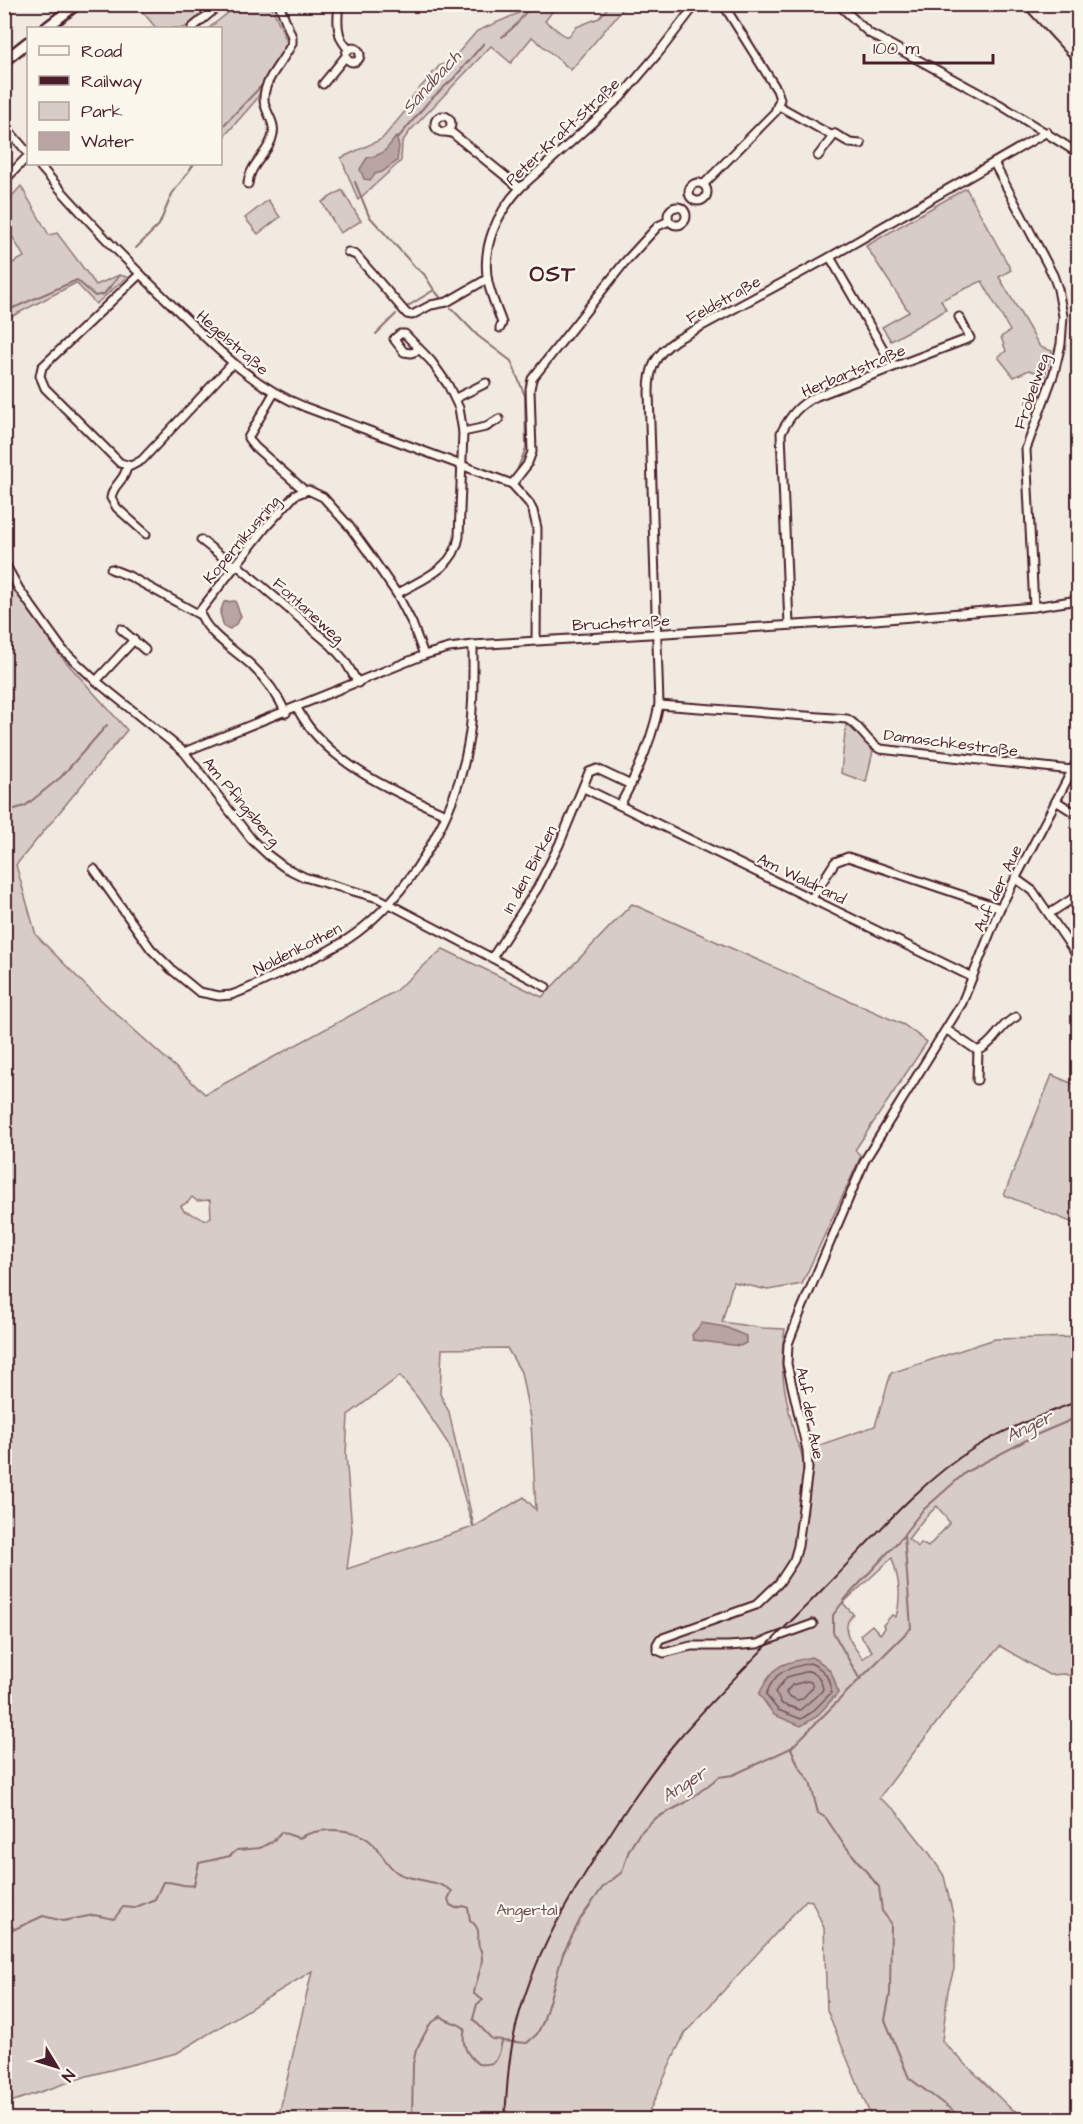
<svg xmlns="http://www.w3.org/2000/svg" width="1083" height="2124" viewBox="0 0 1083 2124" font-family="'Architects Daughter',sans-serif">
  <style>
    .green { fill: #d8ccc6; stroke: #917678; stroke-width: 1.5; fill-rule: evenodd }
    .water { fill: #b8a4a2; stroke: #8c6f72; stroke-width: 1.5 }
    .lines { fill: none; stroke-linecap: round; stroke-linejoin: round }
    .shore { stroke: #76545b; stroke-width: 1.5 }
    .stream { stroke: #8c6f72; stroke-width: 2 }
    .street-casing { stroke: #4a1f2b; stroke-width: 11 }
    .secondary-casing { stroke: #4a1f2b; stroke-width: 14 }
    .street { stroke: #fbf7ec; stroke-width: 7 }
    .secondary { stroke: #fbf7ec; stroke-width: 9 }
    .rail { stroke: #4a1f2b; stroke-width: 2 }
    .labels { text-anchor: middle; stroke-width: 4.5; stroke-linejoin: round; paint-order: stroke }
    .street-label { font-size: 16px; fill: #4a1f2b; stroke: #fbf7ec }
    .park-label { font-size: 16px; fill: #6e4a52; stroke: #fbf7ec }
    .water-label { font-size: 18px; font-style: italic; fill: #704e55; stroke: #fbf7ec }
    .district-label { font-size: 22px; font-weight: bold; letter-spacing: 1.5px; fill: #4a1f2b; stroke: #fbf7ec }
  </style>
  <rect width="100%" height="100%" fill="#f0eae0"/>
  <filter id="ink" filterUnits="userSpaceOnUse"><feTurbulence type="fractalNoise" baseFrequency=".0167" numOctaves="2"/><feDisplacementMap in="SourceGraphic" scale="12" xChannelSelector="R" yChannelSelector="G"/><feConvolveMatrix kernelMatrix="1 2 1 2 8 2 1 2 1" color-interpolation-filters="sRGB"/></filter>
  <g filter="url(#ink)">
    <g class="green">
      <path d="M 137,5 L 213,5 L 184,28 L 156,28 Z"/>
      <path d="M 238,5 L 271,5 L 288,44 L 256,100 L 221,140 L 220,28 L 209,28 Z"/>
      <path d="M 526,5 L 562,5 L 555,8 L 545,21 L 565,36 L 569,36 L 576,27 L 599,18 L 610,5 L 626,5 L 571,70 L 532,37 L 511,63 L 491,46 L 410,131 L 402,142 L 401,161 L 358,200 L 341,158 L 382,139 L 407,109 L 406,104 L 439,66 L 451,61 L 477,31 L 519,13 Z"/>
      <path d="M 21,186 L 49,235 L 57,233 L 96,285 L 119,275 L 127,277 L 96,304 L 76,283 L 5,320 L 5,253 L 11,264 L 24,257 L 5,224 L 5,204 Z"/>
      <path d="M 966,188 L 1011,270 L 999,277 L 1040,347 L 1052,351 L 1045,375 L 1029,370 L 1014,377 L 998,357 L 1006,351 L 1001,337 L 1010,331 L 982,281 L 941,300 L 946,310 L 891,341 L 882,327 L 909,312 L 866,246 Z"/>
      <path d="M 342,190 L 361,221 L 340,233 L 322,202 Z"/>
      <path d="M 268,200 L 280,217 L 258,234 L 245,218 Z"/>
      <path d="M 12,584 L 59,654 L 127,730 L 16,865 L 36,935 L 89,989 L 205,1094 L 394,992 L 443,949 L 542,997 L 632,904 L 904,1025 L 927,1042 L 855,1150 L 861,1156 L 802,1284 L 768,1290 L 733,1282 L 722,1322 L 763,1328 L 785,1329 C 777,1369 787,1402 796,1441 C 807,1457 802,1475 802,1493 L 810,1473 L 811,1448 L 875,1426 L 891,1373 L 995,1339 L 1078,1337 L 1078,1679 L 1065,1674 L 1049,1675 L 1000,1646 L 954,1700 L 879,1798 L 895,1810 L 930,1854 L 944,1876 L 955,1923 L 954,1969 L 948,1990 L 942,2041 L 1010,2108 L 1030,2119 L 872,2119 L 827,2010 L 824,1928 L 812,1901 L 806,1900 L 686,2032 L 676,2051 L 646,2119 L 278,2119 L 312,1971 L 177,2053 L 87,2076 L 5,2104 L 4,587 ZM 192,1197 L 197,1201 L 210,1200 L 211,1217 L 206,1220 L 184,1211 L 181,1206 L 188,1202 ZM 507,1348 L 521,1372 L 531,1423 L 536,1510 L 524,1497 L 474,1527 L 449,1412 L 440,1394 L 442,1349 ZM 400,1376 L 418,1398 L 449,1445 L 473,1527 L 347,1569 L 352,1531 L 346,1454 L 348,1415 ZM 937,1506 L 950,1523 L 928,1547 L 921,1543 L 918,1547 L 908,1539 L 922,1521 ZM 892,1558 C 899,1579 902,1597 896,1617 L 892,1615 L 883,1625 L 885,1628 L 880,1634 L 872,1625 L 860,1635 L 872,1651 L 863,1659 C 853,1645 838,1630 853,1614 L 843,1603 Z"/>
      <path d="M 846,724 L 852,727 L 873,751 L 866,782 L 841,773 Z"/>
      <path d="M 1052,1075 L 1078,1086 L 1078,1225 L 1004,1195 Z"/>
    </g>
    <g class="water">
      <path d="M 396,137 L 399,146 L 397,161 L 382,172 L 375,174 L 371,180 L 364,179 L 360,169 L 367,158 C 387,153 384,151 396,137 Z"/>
      <path d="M 235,601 L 241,616 L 238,622 L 230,629 L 224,627 L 220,613 L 224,602 Z"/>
      <path d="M 702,1323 L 725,1327 L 746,1336 L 746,1343 L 740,1346 L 693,1340 L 692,1335 Z"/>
      <path d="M 811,1657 C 831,1667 833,1672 838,1693 L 816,1717 L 801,1726 L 774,1715 L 759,1694 C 775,1663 779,1665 811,1657 Z"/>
    </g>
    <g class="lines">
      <g class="shore">
        <path d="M 810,1663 C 824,1669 830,1677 831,1693 L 812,1712 L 801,1719 L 778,1710 L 766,1695 C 774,1671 788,1668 810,1663 Z"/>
        <path d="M 809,1671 C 818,1675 821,1679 823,1689 L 821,1692 L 800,1710 L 782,1704 L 775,1692 L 787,1677 Z"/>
        <path d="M 807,1681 L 811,1682 L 813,1687 L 802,1699 L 797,1700 L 787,1695 L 786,1692 L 792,1685 Z"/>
      </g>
      <g class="stream">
        <path d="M 502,37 L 516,25 L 532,4"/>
        <path d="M 220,129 L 266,81"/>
        <path d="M 398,138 L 429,101 L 454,78 L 484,43"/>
        <path d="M 355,182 L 369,216 L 416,268 L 424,274 L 434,290 L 408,306"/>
        <path d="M 136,248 L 159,225 L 172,194 L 194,164"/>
        <path d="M 434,290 L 440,297"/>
        <path d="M 451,308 L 478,336 L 511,361 L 525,396 L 526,448 L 516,473"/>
        <path d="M 4,312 L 77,280 L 95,296 L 104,294 L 120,275"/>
        <path d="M 376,334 L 396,314"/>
        <path d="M 4,812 L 25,806 L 61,777 L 107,725"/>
        <path d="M 859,1678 L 833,1632 L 833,1615 L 846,1598 L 904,1535"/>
        <path d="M 791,1748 L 798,1765 L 810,1782 L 818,1813 L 826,1818 L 842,1842 L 879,1887 L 882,1911 L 891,1923 L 890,1994 L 885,2020 L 909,2078 L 965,2120"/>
        <path d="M 4,1880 C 12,1893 9,1907 7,1921 L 14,1929"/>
        <path d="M 4,1934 L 43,1916 L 63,1921 L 94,1915 L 114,1919 L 123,1907 L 134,1908 L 155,1899 L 163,1882 C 177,1881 183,1888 194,1885 L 199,1863 L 230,1856 L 237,1850 L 260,1848 L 273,1841 L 281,1832 L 299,1838 C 319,1827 357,1826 374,1845 C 382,1854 388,1867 398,1873 C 415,1882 436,1879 452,1891 L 448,1899 L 450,1905 L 456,1908 L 464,1906 L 468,1908 L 470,1920 C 483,1931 476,1934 479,1947 C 479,1948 481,1949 481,1951 C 485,1965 475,1981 474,1994 L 483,2000 L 477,2004 L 473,2019 L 492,2039 L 502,2040"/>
        <path d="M 412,2120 L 413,2064 L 416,2050 L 430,2024 L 441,2016 C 448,2023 459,2022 465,2029 C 461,2044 466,2054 478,2064 C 499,2066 498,2058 502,2041 L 527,2043 L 537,2034 L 543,2022 L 563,1954 L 581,1918 L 603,1887 L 622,1872 L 629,1850 L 639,1834 L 654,1819 L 685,1803 L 719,1777 L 733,1775 L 791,1748 L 911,1628 L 904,1534 L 922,1511 L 966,1472 L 1036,1435 L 1078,1417"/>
      </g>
      <g class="street-casing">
        <g id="street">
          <path d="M 339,4 C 337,20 336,39 349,49"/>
          <path d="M 838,4 L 869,33 L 999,104 L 1078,153"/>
          <path d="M 192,28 L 221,4"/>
          <circle cx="353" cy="55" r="7"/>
          <path d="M 323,84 L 346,56"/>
          <path d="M 779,106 L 831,135 L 835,134 L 850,143 L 861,144"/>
          <circle cx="443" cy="124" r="8"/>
          <path d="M 4,125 L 28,153"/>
          <path d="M 446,132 L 452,133 L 520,188"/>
          <path d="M 818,156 L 835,134"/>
          <path d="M 994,163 L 1053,275 L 1058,289 L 1063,316 L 1061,344 L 1054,373 L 1026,449 L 1034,607"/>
          <path d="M 38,164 C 80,213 126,261 173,306 C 217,348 247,383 305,407 L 512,484 L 529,503 L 533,511 L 537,528 L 536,640"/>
          <path d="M 4,181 L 28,156"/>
          <circle cx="698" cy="192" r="9"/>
          <path d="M 248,184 C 249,164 270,153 273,134 C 276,121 263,110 264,98 C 264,79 284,61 292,43 L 292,37 L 279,4"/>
          <path d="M 704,184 L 775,112 L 780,99 L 777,90 L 723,4"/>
          <circle cx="677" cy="216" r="9"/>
          <path d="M 348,252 L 356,255 L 407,314 L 412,315 L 431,305 L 447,302 L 487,279"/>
          <path d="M 830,257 L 893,366"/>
          <path d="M 140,274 L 42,367 L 40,376 L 45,388 L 120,463 L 131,466 L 142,460 L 233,363"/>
          <path d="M 500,328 L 502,323 C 497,309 491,296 488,282 C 481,247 497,213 520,188 L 620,98 L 660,51 L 696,4"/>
          <path d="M 274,393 L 248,438 L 255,447 L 304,490"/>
          <path d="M 456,398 L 486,383"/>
          <path d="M 463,432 L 486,427 L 499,419"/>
          <path d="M 127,466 C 125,482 113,483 111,498 L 117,508 L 146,534"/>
          <path d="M 512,484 L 527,465 L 532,452 L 530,389 L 532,379 L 624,263 L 658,226 L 669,221"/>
          <path d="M 201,540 L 234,566"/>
          <path d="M 4,562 L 19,589 L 63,650 L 96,681 L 184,752 L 252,840 L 268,855 L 284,867 L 304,877 L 378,898 L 492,958 L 538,887 L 559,845 L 589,772 L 597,769 L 631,785"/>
          <path d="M 236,564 L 331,645 L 345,661 L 358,683"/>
          <path d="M 111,569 L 129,576 L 200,615"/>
          <path d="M 397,594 C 422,579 454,569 459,537 L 463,432 L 459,408 L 448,385 L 431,361 L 405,334 L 400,334 L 394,339 L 404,352 L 411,353 L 420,350"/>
          <path d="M 789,625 L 781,433 C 790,416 799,404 817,396 L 970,338 L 959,317"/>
          <path d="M 121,629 L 145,650"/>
          <path d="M 96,681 L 134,640"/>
          <path d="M 659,705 L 847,719 C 861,726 866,742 880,749 L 1072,770"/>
          <path d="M 297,708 C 325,762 393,792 446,814"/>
          <path d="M 286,713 C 277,693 266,679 250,664 C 236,651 203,631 200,611 L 265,528 L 295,495 L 308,490 L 323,497 L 349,526 L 368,552 L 397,594 L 412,623 L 424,655"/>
          <path d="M 184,752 L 424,655 L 449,648 L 473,645 L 875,620 L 1034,607 L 1078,600"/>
          <path d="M 584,788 L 972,977"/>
          <path d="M 1056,801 L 1078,815"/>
          <path d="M 620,805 C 637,774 652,741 659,705 L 649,392 C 649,367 656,354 676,340 L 830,257 L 1047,132"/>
          <path d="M 94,869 L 151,949 L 171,969 L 199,992 L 219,996 L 231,995 C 247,990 261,982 277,975 C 307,961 339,948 364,927 C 416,884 457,810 468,744 C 474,711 473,678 473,645"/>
          <path d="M 1015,878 L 1033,891 L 1078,957"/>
          <path d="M 812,898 L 835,862 L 848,857 L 1000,908"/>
          <path d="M 1049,914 L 1078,895"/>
          <path d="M 492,958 L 546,987"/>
          <path d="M 947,1030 L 978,1051 L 977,1080"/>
          <path d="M 978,1051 C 995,1043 1000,1024 1016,1017"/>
          <path d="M 813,1624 L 757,1644 L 728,1646 L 691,1646 L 664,1653 L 657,1650 L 657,1644 L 660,1639 L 756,1605 L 779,1583 L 794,1560 L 798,1546 L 808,1469 L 807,1450 L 787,1364 L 788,1344 L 800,1313 L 865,1160 L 962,1003 L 1000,908 L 1078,759"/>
        </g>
      </g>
      <g class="secondary-casing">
        <g id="secondary">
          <path d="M 46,28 L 77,4"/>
          <path d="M 4,61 L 28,42"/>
        </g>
      </g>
      <use href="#street" class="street"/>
      <use href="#secondary" class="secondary"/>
      <g class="rail">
        <path d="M 1021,4 L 1078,66"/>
        <path d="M 505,2120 C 507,2084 509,2049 519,2015 C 533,1963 558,1917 586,1872 C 615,1826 644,1779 679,1738 C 724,1686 775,1638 823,1589 C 869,1543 918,1483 974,1448 C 1006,1428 1043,1415 1078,1401"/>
      </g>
    </g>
  </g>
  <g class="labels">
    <g class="street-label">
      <text transform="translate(562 131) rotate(-43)" y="6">Peter-Kraft-Straße</text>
      <text transform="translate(723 299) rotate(-29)" y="6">Feldstraße</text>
      <text transform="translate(233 342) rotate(41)" y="6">Hegelstraße</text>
      <text transform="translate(853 370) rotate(-23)" y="6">Herbartstraße</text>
      <text transform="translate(1031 391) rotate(-71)" y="6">Fröbelweg</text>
      <text transform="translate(241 539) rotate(-50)" y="6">Kopernikusring</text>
      <text transform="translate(309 610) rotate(42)" y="6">Fontaneweg</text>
      <text transform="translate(621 622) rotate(-3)" y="6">Bruchstraße</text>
      <text transform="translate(951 742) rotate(7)" y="6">Damaschkestraße</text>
      <text transform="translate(242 801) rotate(50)" y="6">Am Pfingsberg</text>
      <text transform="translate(529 869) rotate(-62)" y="6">In den Birken</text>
      <text transform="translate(802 878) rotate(26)" y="6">Am Waldrand</text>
      <text transform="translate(997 888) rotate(-65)" y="6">Auf der Aue</text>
      <text transform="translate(297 948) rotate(-27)" y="6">Noldenkothen</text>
      <text transform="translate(811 1413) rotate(79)" y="6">Auf der Aue</text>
    </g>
    <g class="park-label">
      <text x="527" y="1915">Angertal</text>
    </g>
    <g class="water-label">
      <text transform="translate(431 82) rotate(-48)" y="6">Sandbach</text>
      <text transform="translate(1029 1426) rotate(-26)" y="6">Anger</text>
      <text transform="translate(684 1784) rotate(-33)" y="6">Anger</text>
    </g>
    <g class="district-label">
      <text x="553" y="281">OST</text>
    </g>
  </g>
  <rect width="1083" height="2124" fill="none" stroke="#fbf7ec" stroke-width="24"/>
  <rect x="12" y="12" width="1059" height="2100" fill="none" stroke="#4a1f2b" stroke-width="2" filter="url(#ink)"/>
  <rect x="27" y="27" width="195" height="138" fill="#fbf7ec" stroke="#b4a19f" stroke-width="1.5"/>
  <rect x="39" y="46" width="30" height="9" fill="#fbf7ec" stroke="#b4a19f" stroke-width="1.5"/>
  <text x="81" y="57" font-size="18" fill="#4a1f2b">Road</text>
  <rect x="39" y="76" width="30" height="9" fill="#4a1f2b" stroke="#b4a19f" stroke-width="1.5"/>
  <text x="81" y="87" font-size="18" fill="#4a1f2b">Railway</text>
  <rect x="39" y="102" width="30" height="18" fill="#d8ccc6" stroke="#b4a19f" stroke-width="1.5"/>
  <text x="81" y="117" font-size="18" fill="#4a1f2b">Park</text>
  <rect x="39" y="132" width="30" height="18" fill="#b8a4a2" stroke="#b4a19f" stroke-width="1.5"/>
  <text x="81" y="147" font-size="18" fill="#4a1f2b">Water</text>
  <g transform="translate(57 2067) rotate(128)" stroke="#fbf7ec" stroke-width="4.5" paint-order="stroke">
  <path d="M0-4.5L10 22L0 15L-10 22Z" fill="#4a1f2b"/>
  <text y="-9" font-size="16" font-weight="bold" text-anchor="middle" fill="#4a1f2b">N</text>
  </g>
  <path d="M864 54v9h129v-9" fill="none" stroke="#4a1f2b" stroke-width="3"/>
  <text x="873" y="54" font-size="18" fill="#4a1f2b" stroke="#fbf7ec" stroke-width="4.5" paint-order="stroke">100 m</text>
</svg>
